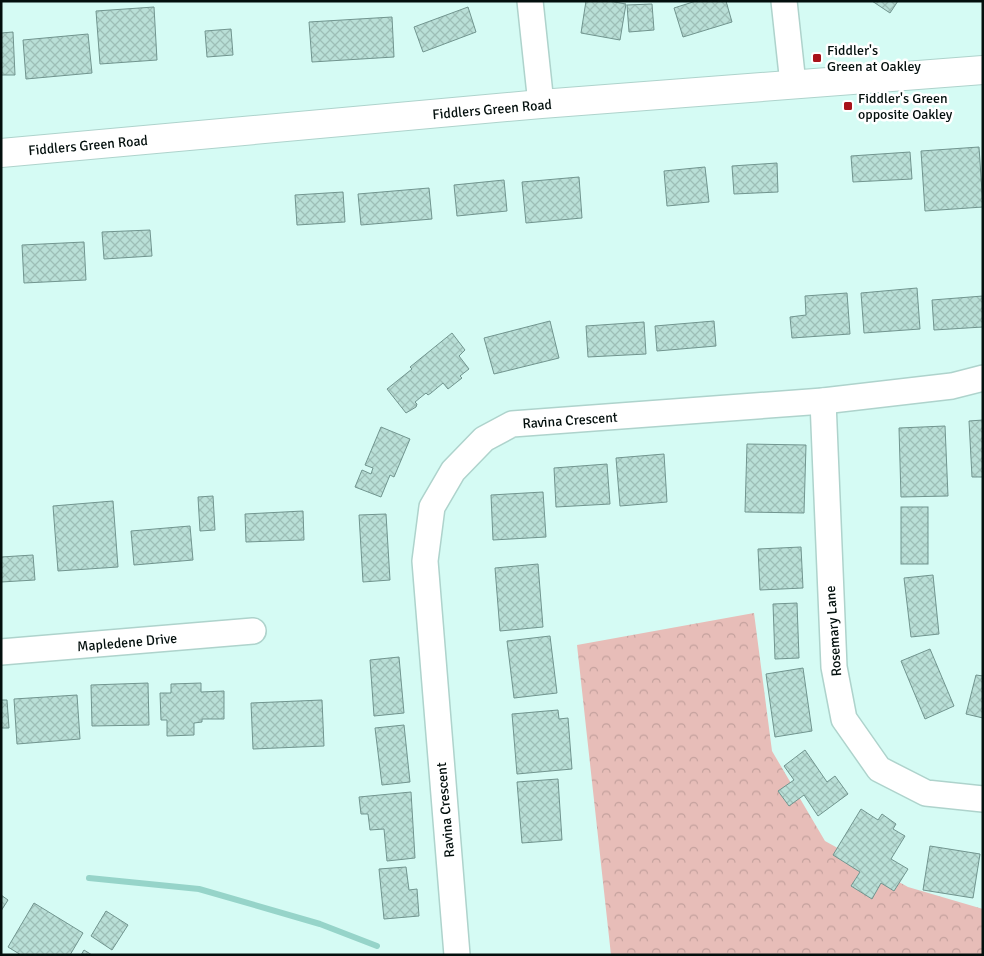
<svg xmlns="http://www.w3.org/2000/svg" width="984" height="956" viewBox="0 0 984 956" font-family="Signika,sans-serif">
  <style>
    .forest { fill: url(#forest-crowns) }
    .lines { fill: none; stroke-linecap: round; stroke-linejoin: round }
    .stream { stroke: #96d4c9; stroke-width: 6 }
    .building { fill: url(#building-cross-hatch); stroke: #71958f }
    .minor-casing { stroke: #aed3cc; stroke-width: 28 }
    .secondary-casing { stroke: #aed3cc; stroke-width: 30 }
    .minor { stroke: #fff; stroke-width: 25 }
    .secondary { stroke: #fff; stroke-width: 28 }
    .poi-dot { fill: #a8131a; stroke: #fff; stroke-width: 2 }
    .labels { text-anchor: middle; stroke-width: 5; stroke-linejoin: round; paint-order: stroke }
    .poi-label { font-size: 14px; fill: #030f0d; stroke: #fff; text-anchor: start }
    .street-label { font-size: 14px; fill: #030f0d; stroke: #fff }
  </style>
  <defs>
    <pattern id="forest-crowns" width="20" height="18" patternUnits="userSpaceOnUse" patternTransform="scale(1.25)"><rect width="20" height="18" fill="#e7bdb8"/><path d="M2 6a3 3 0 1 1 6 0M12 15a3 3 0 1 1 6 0" fill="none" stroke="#c4a19d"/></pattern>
    <pattern id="building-cross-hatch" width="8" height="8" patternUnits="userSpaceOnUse" patternTransform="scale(1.25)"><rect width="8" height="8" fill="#b9dfd7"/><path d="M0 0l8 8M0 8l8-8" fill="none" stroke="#9dbeb7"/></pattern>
  </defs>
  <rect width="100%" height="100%" fill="#d5fbf4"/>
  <path class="forest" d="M 754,613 L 772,751 L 825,841 L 908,887 L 983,909 L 983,955 L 611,955 L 577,645 Z"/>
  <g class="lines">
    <path class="stream" d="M 89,878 L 199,889 L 320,924 L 377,946"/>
  </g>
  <g class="building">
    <path d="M 586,1 L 609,1 L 626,4 L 620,40 L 581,33 Z"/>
    <path d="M 696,1 L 726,1 L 732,22 L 683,37 L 674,8 Z"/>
    <path d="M 872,1 L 898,1 L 890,13 Z"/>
    <path d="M 652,4 L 654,30 L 629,32 L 627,5 Z"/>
    <path d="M 154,7 L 157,60 L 100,64 L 96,11 Z"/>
    <path d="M 468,7 L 476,32 L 423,52 L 414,27 Z"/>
    <path d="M 392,17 L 394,57 L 312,62 L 309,22 Z"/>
    <path d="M 231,29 L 233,55 L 207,57 L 205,31 Z"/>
    <path d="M 13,32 L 15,75 L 1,75 L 1,33 Z"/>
    <path d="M 88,34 L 92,73 L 26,79 L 23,40 Z"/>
    <path d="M 979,147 L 983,207 L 925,211 L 921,151 Z"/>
    <path d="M 910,152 L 912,179 L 853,182 L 851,156 Z"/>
    <path d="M 777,163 L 778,192 L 734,194 L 732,166 Z"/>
    <path d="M 705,167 L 709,202 L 667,206 L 664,171 Z"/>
    <path d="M 579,177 L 582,218 L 526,223 L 522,182 Z"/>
    <path d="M 504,180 L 507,211 L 457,216 L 454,185 Z"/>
    <path d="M 429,188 L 432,219 L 361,225 L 358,194 Z"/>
    <path d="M 343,192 L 345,222 L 297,225 L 295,195 Z"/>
    <path d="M 150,230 L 152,256 L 104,259 L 102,232 Z"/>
    <path d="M 84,242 L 86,280 L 24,283 L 22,245 Z"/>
    <path d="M 917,288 L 920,329 L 864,333 L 861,293 Z"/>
    <path d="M 847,293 L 850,334 L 792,338 L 790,317 L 806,315 L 805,296 Z"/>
    <path d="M 983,296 L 983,327 L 934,330 L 932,300 Z"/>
    <path d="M 550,321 L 559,358 L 494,374 L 484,338 Z"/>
    <path d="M 714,321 L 716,346 L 657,351 L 655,326 Z"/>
    <path d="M 644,322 L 646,354 L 588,357 L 586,326 Z"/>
    <path d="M 452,333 L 465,350 L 459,356 L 469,369 L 460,376 L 462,378 L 448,389 L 443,383 L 431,393 L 428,395 L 426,393 L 415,402 L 417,404 L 416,407 L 406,413 L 387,389 L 412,369 L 410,367 Z"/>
    <path d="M 983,420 L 983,477 L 972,477 L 969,421 Z"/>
    <path d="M 945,426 L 948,496 L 901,497 L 899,428 Z"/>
    <path d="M 381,427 L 410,439 L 394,477 L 390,475 L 381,497 L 355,487 L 362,470 L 371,474 L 373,468 L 365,465 Z"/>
    <path d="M 747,444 L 806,445 L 804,513 L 745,512 Z"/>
    <path d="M 664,454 L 667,502 L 620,506 L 616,458 Z"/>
    <path d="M 607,464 L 610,504 L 556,507 L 554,468 Z"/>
    <path d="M 543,492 L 546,537 L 493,540 L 491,495 Z"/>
    <path d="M 213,496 L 215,530 L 200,531 L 198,497 Z"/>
    <path d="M 113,501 L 118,567 L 58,571 L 53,506 Z"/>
    <rect x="901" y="507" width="27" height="57"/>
    <path d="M 303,511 L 304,540 L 246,542 L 245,514 Z"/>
    <path d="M 386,514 L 390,580 L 363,582 L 359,515 Z"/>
    <path d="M 190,526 L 193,560 L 134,565 L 131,531 Z"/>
    <path d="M 801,547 L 803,588 L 760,590 L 758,549 Z"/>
    <path d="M 33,555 L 35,580 L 1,582 L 1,557 Z"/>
    <path d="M 538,564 L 543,627 L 500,631 L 495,568 Z"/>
    <path d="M 933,575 L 939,634 L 911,637 L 904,578 Z"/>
    <path d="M 797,603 L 799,658 L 775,659 L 773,604 Z"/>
    <path d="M 550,636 L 557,693 L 514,698 L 507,641 Z"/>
    <path d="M 930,649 L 954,706 L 925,719 L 901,661 Z"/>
    <path d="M 399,657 L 404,713 L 374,716 L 370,660 Z"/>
    <path d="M 803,668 L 812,731 L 775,737 L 766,674 Z"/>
    <path d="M 976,675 L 983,676 L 983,718 L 966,714 Z"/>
    <path d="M 148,683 L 149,725 L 92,726 L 91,685 Z"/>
    <path d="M 201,683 L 201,692 L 224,691 L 224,719 L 202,719 L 202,722 L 194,723 L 194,735 L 167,736 L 167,720 L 161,720 L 160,693 L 171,693 L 171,684 Z"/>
    <path d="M 77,695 L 80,739 L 17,744 L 14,699 Z"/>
    <path d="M 1,700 L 7,700 L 9,728 L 1,728 Z"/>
    <path d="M 322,700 L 324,746 L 253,749 L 251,703 Z"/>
    <path d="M 558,710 L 559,719 L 568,718 L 572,769 L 517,774 L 512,714 Z"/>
    <path d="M 404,725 L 410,782 L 382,785 L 375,728 Z"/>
    <path d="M 805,750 L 827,782 L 835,776 L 848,794 L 818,816 L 804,795 L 789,806 L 778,791 L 794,780 L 784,766 Z"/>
    <path d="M 558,779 L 562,840 L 522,843 L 517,782 Z"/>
    <path d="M 411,792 L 415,858 L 387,861 L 384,829 L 370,830 L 368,814 L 361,814 L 359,797 Z"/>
    <path d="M 861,809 L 878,820 L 882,814 L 896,824 L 893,829 L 905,836 L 891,859 L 908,869 L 894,891 L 881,883 L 872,899 L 851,886 L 860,872 L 833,855 Z"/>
    <path d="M 930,846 L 980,854 L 973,898 L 923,890 Z"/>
    <path d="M 406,867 L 409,890 L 417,889 L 419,916 L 384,919 L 379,869 Z"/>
    <path d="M 1,895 L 8,900 L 1,911 Z"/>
    <path d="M 34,903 L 83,933 L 70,955 L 21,955 L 8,947 Z"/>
    <path d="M 106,911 L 128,925 L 112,950 L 91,936 Z"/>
    <path d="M 84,950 L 92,955 L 81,955 Z"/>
  </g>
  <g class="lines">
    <g class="minor-casing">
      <g id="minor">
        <path d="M 530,1 L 541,104"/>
        <path d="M 784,1 L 793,84"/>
        <path d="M 823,401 L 834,667 L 844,719 L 879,769 L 926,793 L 983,799"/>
        <path d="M 1,652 L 253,631"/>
        <path d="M 457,955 L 425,561 L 432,507 L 453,471 L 484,439 L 512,424 L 823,401 L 952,386 L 983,378"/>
      </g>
    </g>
    <g class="secondary-casing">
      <path id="secondary" d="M 1,153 L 541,104 L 983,70"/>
    </g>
    <use href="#minor" class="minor"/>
    <use href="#secondary" class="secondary"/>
  </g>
  <g class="poi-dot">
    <rect x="812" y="53" width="10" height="10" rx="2.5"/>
    <rect x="843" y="101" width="10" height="10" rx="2.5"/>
  </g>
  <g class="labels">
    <g class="poi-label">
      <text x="827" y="55">Fiddler's<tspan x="827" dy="16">Green at Oakley</tspan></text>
      <text x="858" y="103">Fiddler's Green<tspan x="858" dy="16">opposite Oakley</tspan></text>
    </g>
    <g class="street-label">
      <text transform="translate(492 109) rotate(-5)" y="5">Fiddlers Green Road</text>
      <text transform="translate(88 145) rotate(-5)" y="5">Fiddlers Green Road</text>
      <text transform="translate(570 420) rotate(-4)" y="5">Ravina Crescent</text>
      <text transform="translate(833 631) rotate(-94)" y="5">Rosemary Lane</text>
      <text transform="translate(127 642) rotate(-5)" y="5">Mapledene Drive</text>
      <text transform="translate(445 810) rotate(-95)" y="5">Ravina Crescent</text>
    </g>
  </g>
  <rect width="984" height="956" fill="none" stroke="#030f0d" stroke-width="5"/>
</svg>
